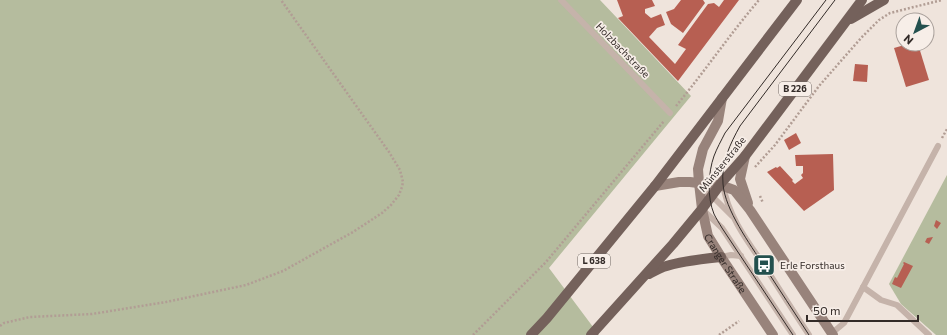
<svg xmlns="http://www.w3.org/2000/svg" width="947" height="335" viewBox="0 0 947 335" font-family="Commissioner,sans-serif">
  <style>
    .green { fill: #b5bc9e }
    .building { fill: #b75f52 }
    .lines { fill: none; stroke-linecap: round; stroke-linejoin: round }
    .path { stroke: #b19d94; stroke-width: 2.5; stroke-dasharray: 2 2; stroke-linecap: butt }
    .lane { stroke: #c5b3aa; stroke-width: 6 }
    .secondary { stroke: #98837b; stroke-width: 10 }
    .primary { stroke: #74615b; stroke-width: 10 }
    .tram { stroke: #332b28; stroke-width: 1 }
    .labels { text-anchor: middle; stroke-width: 3.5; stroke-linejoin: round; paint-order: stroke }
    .shield { fill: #f7eee8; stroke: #6e6662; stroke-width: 1 }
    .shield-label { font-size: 9px; font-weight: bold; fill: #332b28 }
    .street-label { font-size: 10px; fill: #332b28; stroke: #f7eee8 }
    .poi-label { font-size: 10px; fill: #332b28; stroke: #f7eee8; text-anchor: start }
  </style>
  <rect width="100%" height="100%" fill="#efe4dc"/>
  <g class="green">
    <path d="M 0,0 L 600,0 L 691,96 L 549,268 L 599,335 L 0,335 Z"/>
    <path d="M 947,175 L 947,335 L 936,335 L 901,304 L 889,284 Z"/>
  </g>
  <g class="building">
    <path d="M 617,0 L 652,0 L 655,6 L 645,9 L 645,13 L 651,18 L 661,14 L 665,25 L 657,28 L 649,37 L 675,64 L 686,49 L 678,45 L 708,4 L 714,3 L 719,7 L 724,0 L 739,0 L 678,81 L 618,18 L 623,16 Z"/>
    <path d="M 681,0 L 703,0 L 705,3 L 683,33 L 671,24 L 666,12 L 674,9 Z"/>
    <path d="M 908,44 L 918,44 L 929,80 L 906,87 L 894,48 Z"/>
    <path d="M 855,64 L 868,65 L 867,82 L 853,81 Z"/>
    <path d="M 796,133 L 801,143 L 789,150 L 784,140 Z"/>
    <path d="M 833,154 L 834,190 L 804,211 L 767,172 L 776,167 L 777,168 L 780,166 L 793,180 L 792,181 L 795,184 L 803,178 L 801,175 L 803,173 L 803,166 L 796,166 L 795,155 Z"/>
    <path d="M 936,220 L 941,223 L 937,229 L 934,226 Z"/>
    <path d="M 933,237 L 929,244 L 925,242 L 927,238 Z"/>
    <path d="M 904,262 L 913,266 L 901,288 L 892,284 L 895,277 L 897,278 L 904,264 L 903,263 Z"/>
  </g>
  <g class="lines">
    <g class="path">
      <path d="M 676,106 C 705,71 730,34 759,0"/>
      <path d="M 942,138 L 947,129"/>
      <path d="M 755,167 L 775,145 L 819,86 L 862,37 L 879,20 L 890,13 L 942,0"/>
      <path d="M 760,196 L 763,203"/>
      <path d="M 0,326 L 4,323 L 30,317 L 92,314 L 166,302 L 246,285 L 283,271 L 353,232 L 382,213 L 391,205 L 399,195 L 402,187 L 403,182 L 400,170 L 389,152 L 281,0"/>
      <path d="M 473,335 L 546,262 L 664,121"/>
      <path d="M 719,335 L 739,321"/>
    </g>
    <g class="lane">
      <path d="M 561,0 L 670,113"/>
      <path d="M 723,184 C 727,214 747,241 764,265 C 779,289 794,312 809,335"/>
      <path d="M 698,188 L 712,196 L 732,216"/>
      <path d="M 703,210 L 722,228 L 793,335"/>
      <path d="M 721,257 L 731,255 L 741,256"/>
      <path d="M 863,287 L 881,300 L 897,305 L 929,335"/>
      <path d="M 832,333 L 844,323 L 938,146"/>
    </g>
    <g class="secondary">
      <path id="s1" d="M 722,98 L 718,121 L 703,149 L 698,169 L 699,183 L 702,209 L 708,236 L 721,257 L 773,335"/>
      <path d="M 745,156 L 740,179 L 748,203"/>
      <path d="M 655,186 L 679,182 L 690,182 L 723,186 L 734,190 L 750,210 L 833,335"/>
    </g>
    <g class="primary">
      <path d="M 851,19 L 884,0"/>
      <path d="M 649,274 C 653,272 658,269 663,267 C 681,261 702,259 721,257"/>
      <path d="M 531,335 L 547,318 L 655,186 L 797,0"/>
      <path d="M 591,335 L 673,244 L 702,209 L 722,182 L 745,156 L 862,0"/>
    </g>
    <g class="tram">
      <path d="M 793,335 L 722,228 C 719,223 716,218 714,214 C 707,197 708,173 714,156 C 717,148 721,141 725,133 L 826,0"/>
      <path d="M 809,335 C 794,312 779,289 764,266 C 750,244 725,210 723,184 C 721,163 730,144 740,126 L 835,0"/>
    </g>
  </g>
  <defs>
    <g id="bus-square" transform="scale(1.15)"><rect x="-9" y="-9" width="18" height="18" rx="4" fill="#23504e" stroke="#f7eee8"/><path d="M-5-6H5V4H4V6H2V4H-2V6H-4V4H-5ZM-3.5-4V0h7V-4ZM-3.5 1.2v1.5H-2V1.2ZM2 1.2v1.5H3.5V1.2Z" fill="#fff"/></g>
  </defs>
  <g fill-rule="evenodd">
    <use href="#bus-square" x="764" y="265"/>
  </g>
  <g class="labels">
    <g class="shield">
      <rect x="779" y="82" width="32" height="14" rx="3"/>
      <rect x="578" y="254" width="32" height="14" rx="3"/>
    </g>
    <g class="shield-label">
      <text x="795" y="92">B 226</text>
      <text x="594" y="264">L 638</text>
    </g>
    <g class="street-label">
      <text transform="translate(623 50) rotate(46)" y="4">Holzbachstraße</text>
      <text transform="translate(722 164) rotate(-51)" y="4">Münsterstraße</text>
      <text dy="4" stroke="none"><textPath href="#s1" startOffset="176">Cranger Straße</textPath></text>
    </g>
    <g class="poi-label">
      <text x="780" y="269">Erle Forsthaus</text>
    </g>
  </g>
  <g transform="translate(915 32) rotate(221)"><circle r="19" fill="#f7eee8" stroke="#a9a09b"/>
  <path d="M0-3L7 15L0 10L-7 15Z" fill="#23504e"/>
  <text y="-6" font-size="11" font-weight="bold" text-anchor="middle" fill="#332b28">N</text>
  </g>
  <path d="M807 315v6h111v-6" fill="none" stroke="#332b28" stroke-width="2"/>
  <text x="813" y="315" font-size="12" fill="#332b28" stroke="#f7eee8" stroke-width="3" paint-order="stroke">50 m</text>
</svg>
